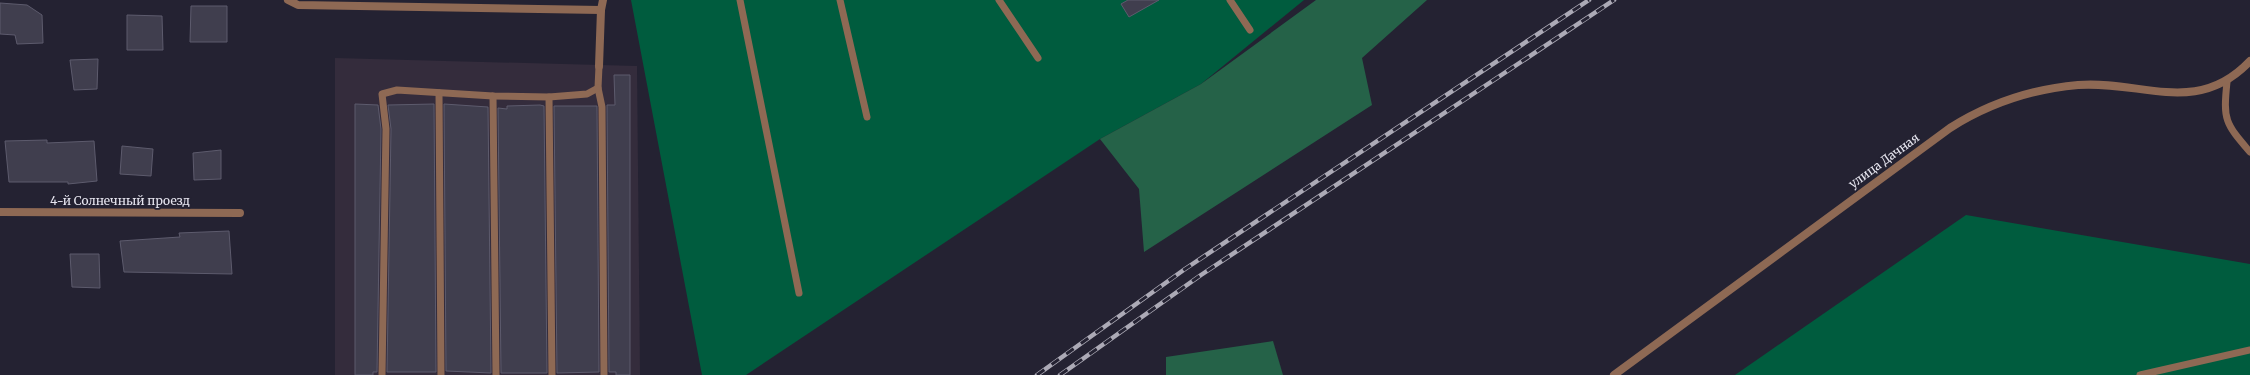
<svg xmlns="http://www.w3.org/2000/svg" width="2250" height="375" viewBox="0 0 2250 375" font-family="Merriweather,serif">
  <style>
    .industrial { fill: #342c3c }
    .green { fill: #005c3e }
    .forest { fill: #256248 }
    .building { fill: #403e4e; stroke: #5d5b6d }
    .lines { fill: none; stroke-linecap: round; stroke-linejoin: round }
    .service { stroke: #8e6954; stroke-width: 7 }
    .minor { stroke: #8e6954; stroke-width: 8 }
    .rail-casing { stroke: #acaab6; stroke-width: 4.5 }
    .rail { stroke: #242232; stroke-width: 3; stroke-dasharray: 9; stroke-linecap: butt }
    .labels { text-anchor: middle; stroke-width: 3.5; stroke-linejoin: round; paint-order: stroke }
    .street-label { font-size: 12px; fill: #e7e6f0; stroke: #242232 }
  </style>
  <rect width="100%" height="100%" fill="#242232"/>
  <path class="industrial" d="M 335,58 L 637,66 L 640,375 L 335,375 Z"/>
  <g class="green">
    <path d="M 631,0 L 1304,0 L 1201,84 L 1100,139 L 746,375 L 702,375 Z"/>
    <path d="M 1966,215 L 2250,264 L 2250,375 L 1735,375 Z"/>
  </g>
  <g class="forest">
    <path d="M 1316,0 L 1427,0 L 1362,58 L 1372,105 L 1144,252 L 1139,189 L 1100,139 L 1201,84 Z"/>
    <path d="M 1273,341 L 1283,375 L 1166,375 L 1166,357 Z"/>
  </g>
  <g class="building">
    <path d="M 1128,0 L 1159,0 L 1129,17 L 1121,4 Z"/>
    <path d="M 0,3 L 27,5 L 42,15 L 43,43 L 17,44 L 15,35 L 0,34 Z"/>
    <path d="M 191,6 L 227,6 L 227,42 L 190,42 Z"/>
    <path d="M 127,15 L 162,16 L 163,50 L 127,50 Z"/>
    <path d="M 98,59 L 97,89 L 74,90 L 70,60 Z"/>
    <path d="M 614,75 L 630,75 L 630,375 L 616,375 L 616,372 L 609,372 L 607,105 L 615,105 Z"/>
    <path d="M 355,104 L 378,105 L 381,129 L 377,372 L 373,372 L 373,375 L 355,375 Z"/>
    <path d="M 434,104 L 436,372 L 387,372 L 391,129 L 388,105 Z"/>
    <path d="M 444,104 L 488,107 L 491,373 L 446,371 Z"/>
    <path d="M 540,105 L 544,106 L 547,373 L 501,373 L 498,108 L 507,109 L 507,106 Z"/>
    <path d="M 554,106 L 597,106 L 597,108 L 599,372 L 557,373 Z"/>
    <path d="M 47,140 L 47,143 L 94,141 L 97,181 L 68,184 L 68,182 L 9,182 L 5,141 Z"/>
    <path d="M 122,146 L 153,149 L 151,176 L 120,174 Z"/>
    <path d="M 221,150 L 221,179 L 194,180 L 193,153 Z"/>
    <path d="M 229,231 L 232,274 L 124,272 L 120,241 L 180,237 L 179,233 Z"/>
    <path d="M 70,254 L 99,254 L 100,288 L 72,287 Z"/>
  </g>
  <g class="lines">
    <g class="service">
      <path d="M 740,0 L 799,293"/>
      <path d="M 840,0 L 867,117"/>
      <path d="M 999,0 L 1038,58"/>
      <path d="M 1230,0 L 1250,30"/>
      <path d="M 599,66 L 598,88 L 602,107 L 604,375"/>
      <path d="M 2227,82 C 2223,120 2225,123 2250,152"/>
      <path d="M 439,93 L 441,375"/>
      <path d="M 493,96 L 496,375"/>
      <path d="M 549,97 L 552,375"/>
      <path d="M 382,375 L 386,129 L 382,94 L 397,90 L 493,96 L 549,97 L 587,94 L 598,88"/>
      <path d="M 2140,375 L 2250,350"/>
    </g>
    <g class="minor">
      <path d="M 288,0 L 298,5 L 601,10"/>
      <path d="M 599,66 L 601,10 L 603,0"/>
      <path d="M 0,212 L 240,213"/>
      <path d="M 1614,375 L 1950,128 C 1988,104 2033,89 2078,85 C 2142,80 2197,117 2250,61"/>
    </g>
    <g class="rail-casing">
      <g id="rail">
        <path d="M 1037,375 L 1185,269 L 1589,0"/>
        <path d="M 1060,375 L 1201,275 L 1614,0"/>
      </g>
    </g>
    <use href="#rail" class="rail"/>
  </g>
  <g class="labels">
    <g class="street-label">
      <text transform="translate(1884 161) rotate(-36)" y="4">улица Дачная</text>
      <text x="120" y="205">4-й Солнечный проезд</text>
    </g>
  </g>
</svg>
